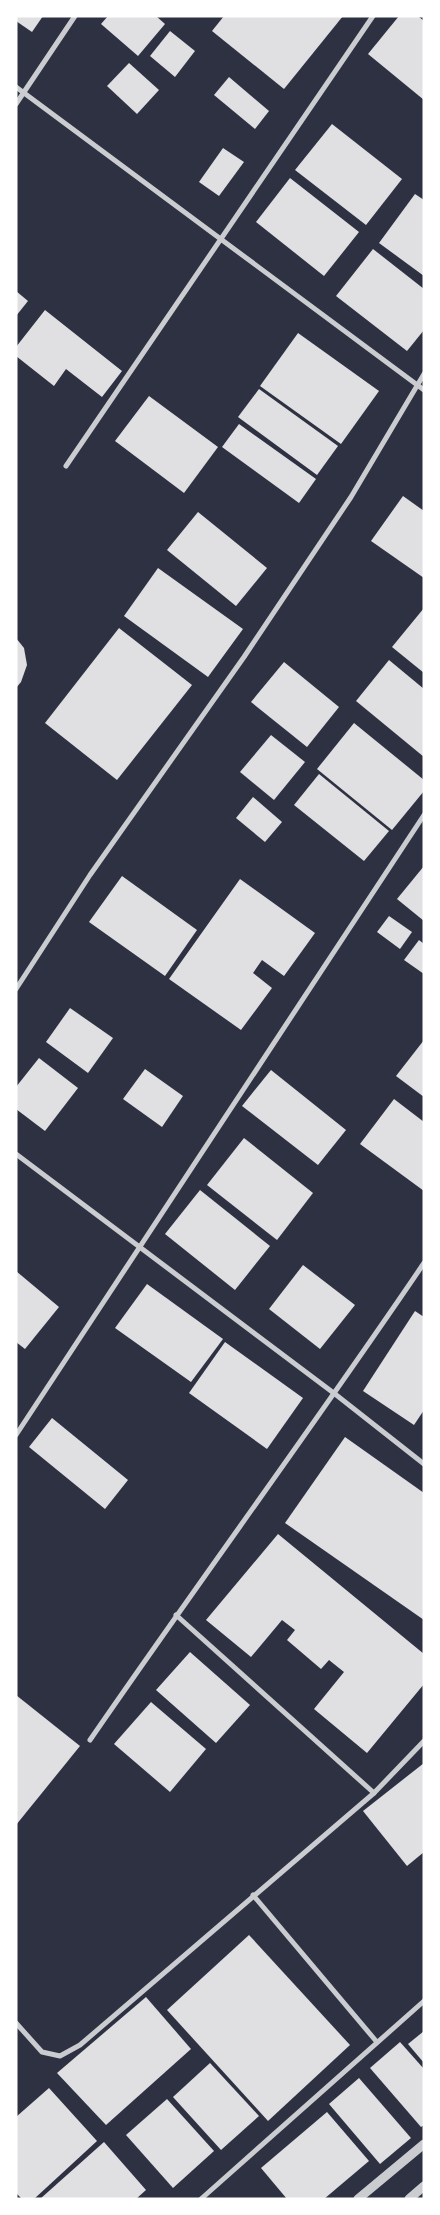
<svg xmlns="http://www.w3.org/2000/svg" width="440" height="2215" viewBox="0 0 440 2215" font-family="'Source Serif 4',serif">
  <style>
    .building { fill: #e0e0e3 }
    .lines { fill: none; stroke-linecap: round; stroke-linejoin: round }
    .minor { stroke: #caccd0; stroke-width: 5 }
    .tertiary { stroke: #caccd0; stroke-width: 9 }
  </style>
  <rect width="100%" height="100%" fill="#2d3142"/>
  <g class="building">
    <path d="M 16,16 L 43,16 L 32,32 L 16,21 Z"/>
    <path d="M 108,16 L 156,16 L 165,24 L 138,56 L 101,24 Z"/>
    <path d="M 224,16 L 343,16 L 284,89 L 212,31 Z"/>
    <path d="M 399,16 L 418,16 L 424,21 L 424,100 L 368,54 Z"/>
    <path d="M 170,31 L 195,51 L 175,77 L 150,56 Z"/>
    <path d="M 129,63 L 159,90 L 137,114 L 107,86 Z"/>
    <path d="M 229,77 L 269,111 L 255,129 L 214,95 Z"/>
    <path d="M 332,124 L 402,179 L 366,225 L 295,170 Z"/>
    <path d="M 223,148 L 244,162 L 219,196 L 199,182 Z"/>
    <path d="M 290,178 L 359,232 L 324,276 L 256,222 Z"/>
    <path d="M 415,194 L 424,200 L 424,276 L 379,243 Z"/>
    <path d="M 373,249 L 424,289 L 424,330 L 407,351 L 336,296 Z"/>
    <path d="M 16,291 L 28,301 L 16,316 Z"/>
    <path d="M 45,310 L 122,371 L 102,397 L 66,369 L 54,386 L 16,356 L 16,347 Z"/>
    <path d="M 298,333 L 379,391 L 341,444 L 260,386 Z"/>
    <path d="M 259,389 L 338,446 L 317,475 L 238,417 Z"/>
    <path d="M 149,396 L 218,447 L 184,493 L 115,441 Z"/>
    <path d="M 239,424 L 316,479 L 299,503 L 222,447 Z"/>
    <path d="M 403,496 L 424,511 L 424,578 L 371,541 Z"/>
    <path d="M 198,512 L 267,568 L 236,606 L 167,550 Z"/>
    <path d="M 158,568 L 243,629 L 208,677 L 124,616 Z"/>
    <path d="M 424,608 L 424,673 L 392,647 Z"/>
    <path d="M 119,628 L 192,685 L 117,780 L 45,723 Z"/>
    <path d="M 16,638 L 24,648 L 27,665 L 21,682 L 16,688 Z"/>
    <path d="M 389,660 L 424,689 L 424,757 L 356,701 Z"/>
    <path d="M 284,662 L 339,707 L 307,747 L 251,702 Z"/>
    <path d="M 354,723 L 424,780 L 424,791 L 392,830 L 317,769 Z"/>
    <path d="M 271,735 L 305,762 L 274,800 L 240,772 Z"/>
    <path d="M 319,774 L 389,831 L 364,861 L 294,805 Z"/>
    <path d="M 253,797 L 282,822 L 265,842 L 236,818 Z"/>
    <path d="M 424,866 L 424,921 L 397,899 Z"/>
    <path d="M 122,876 L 197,930 L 165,976 L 89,922 Z"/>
    <path d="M 240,879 L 315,933 L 284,976 L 262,960 L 253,973 L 272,988 L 241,1030 L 169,979 Z"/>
    <path d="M 389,916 L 412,932 L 400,949 L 377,932 Z"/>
    <path d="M 419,940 L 424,944 L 424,974 L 404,960 Z"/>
    <path d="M 70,1008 L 113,1038 L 88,1073 L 46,1042 Z"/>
    <path d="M 424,1040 L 424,1097 L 396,1076 Z"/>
    <path d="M 39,1058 L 78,1088 L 45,1131 L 16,1109 L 16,1087 Z"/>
    <path d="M 145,1069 L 183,1096 L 162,1127 L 123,1099 Z"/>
    <path d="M 271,1070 L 346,1130 L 318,1165 L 242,1106 Z"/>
    <path d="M 394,1099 L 424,1122 L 424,1191 L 360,1144 Z"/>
    <path d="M 244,1138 L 313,1193 L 277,1240 L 207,1185 Z"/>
    <path d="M 200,1190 L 270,1246 L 235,1290 L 165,1234 Z"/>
    <path d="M 303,1265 L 355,1305 L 320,1349 L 269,1309 Z"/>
    <path d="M 16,1271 L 59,1307 L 25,1349 L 16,1342 Z"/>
    <path d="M 147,1284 L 223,1339 L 191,1382 L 115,1328 Z"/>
    <path d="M 415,1311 L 424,1317 L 424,1410 L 414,1425 L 363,1391 Z"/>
    <path d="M 225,1342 L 303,1398 L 267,1449 L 189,1393 Z"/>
    <path d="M 52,1418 L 128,1480 L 105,1509 L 29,1447 Z"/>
    <path d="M 345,1437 L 424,1493 L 424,1620 L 285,1523 Z"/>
    <path d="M 278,1534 L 424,1654 L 424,1684 L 367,1753 L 314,1709 L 344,1672 L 329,1660 L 321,1669 L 287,1640 L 295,1630 L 282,1620 L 251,1657 L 206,1620 Z"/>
    <path d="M 190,1652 L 250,1705 L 216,1743 L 156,1690 Z"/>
    <path d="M 16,1695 L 80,1746 L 16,1825 Z"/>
    <path d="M 151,1702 L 206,1749 L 170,1792 L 114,1744 Z"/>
    <path d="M 424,1763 L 424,1852 L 407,1866 L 363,1811 Z"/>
    <path d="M 249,1935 L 350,2045 L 268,2121 L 167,2010 Z"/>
    <path d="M 146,1997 L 191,2049 L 106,2125 L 57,2073 Z"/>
    <path d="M 424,2031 L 424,2063 L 408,2044 Z"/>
    <path d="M 400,2042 L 424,2069 L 424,2125 L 421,2127 L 370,2068 Z"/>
    <path d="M 210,2063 L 259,2116 L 221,2150 L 173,2097 Z"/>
    <path d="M 359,2078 L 411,2138 L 380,2164 L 329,2104 Z"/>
    <path d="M 49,2088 L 97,2141 L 34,2199 L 22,2199 L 16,2193 L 16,2117 Z"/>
    <path d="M 167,2099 L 214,2151 L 173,2188 L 126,2135 Z"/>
    <path d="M 327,2112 L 369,2161 L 324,2199 L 287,2199 L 261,2168 Z"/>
    <path d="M 104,2142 L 146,2190 L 136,2199 L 40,2199 Z"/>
  </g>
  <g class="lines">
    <g class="minor">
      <path d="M 16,87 L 424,390"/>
      <path d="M 16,104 L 75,16"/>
      <path d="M 66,466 L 373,16"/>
      <path d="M 16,989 L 90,875 L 244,657 L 351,497 L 424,374"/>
      <path d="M 16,1154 L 335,1394 L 424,1464"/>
      <path d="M 16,1435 L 424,815"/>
      <path d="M 176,1615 L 374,1793"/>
      <path d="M 90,1740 C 200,1580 315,1424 424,1263"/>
      <path d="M 253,1895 L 376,2041"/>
      <path d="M 16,2023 L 42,2052 L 60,2056 L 80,2045 L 374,1793 L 424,1741"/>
      <path d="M 201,2199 L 424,2001"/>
    </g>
    <g class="tertiary">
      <path d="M 358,2199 L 424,2144"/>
      <path d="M 409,2199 L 424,2186"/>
    </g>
  </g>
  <rect width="440" height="2215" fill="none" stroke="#ffffff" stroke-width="35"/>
</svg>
